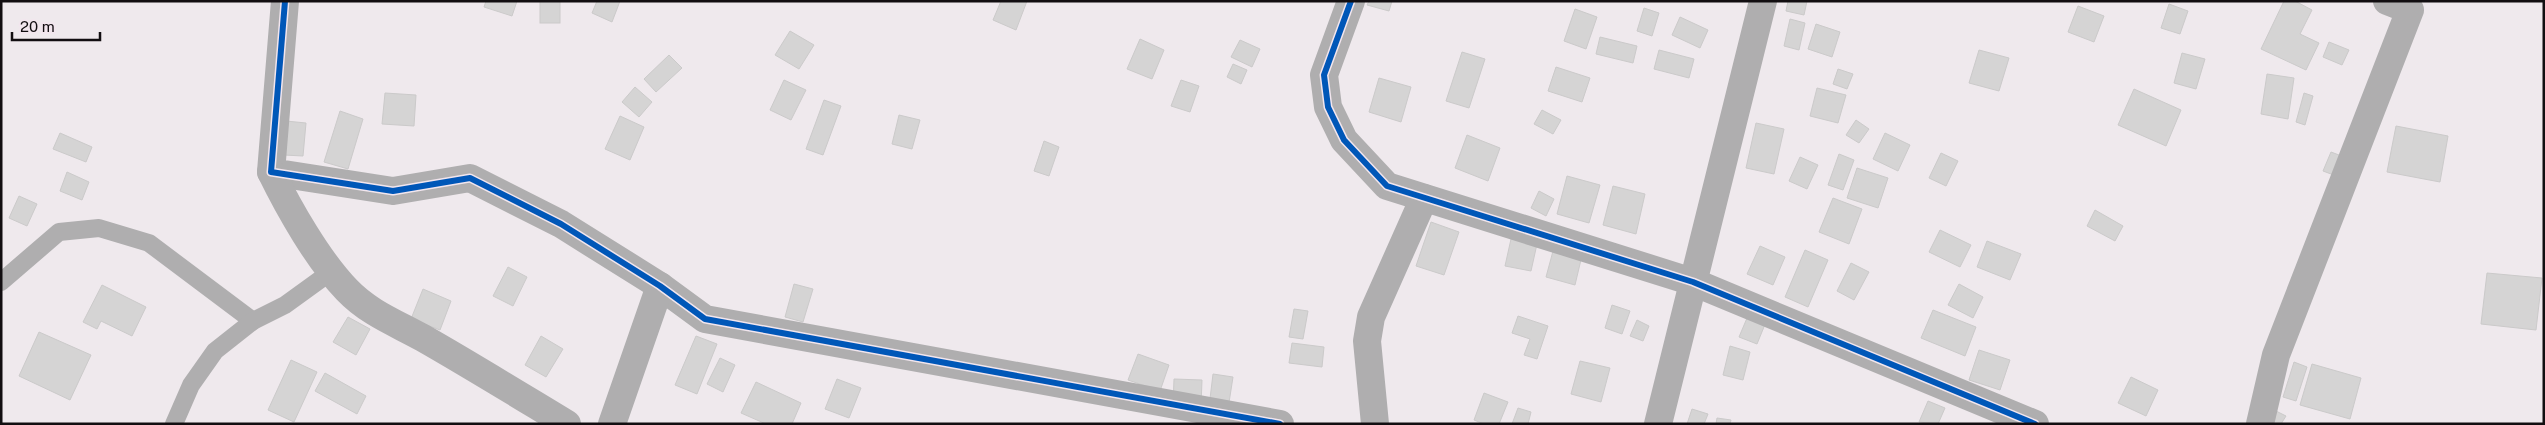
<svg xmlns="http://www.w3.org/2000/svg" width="2545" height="425" viewBox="0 0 2545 425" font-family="'Public Sans',sans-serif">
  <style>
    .building { fill: #d5d4d4; stroke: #cbcaca }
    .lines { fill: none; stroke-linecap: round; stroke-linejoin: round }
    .service { stroke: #afaeaf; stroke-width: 18 }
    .minor { stroke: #afaeaf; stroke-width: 28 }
    .cycleway-casing { stroke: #f2e6ee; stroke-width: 9 }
    .cycleway { stroke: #0057b8; stroke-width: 6 }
  </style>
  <rect width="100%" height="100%" fill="#efe9ed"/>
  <g class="building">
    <path d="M 486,1 L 517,1 L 512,16 L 484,7 Z"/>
    <rect x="540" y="1" width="20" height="22"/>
    <path d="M 597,1 L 620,1 L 612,22 L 592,13 Z"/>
    <path d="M 1001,1 L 1027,1 L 1016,30 L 993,20 Z"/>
    <path d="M 1369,1 L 1392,1 L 1389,11 L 1367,5 Z"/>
    <path d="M 1788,1 L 1807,1 L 1804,15 L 1786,11 Z"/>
    <path d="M 2284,1 L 2295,1 L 2312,10 L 2300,34 L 2319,43 L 2306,70 L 2261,49 Z"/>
    <path d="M 2169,4 L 2188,11 L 2180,34 L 2161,28 Z"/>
    <path d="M 2078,6 L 2104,16 L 2094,42 L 2068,32 Z"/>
    <path d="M 1644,8 L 1659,13 L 1652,36 L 1637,31 Z"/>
    <path d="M 1575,9 L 1597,17 L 1586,49 L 1564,41 Z"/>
    <path d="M 1680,17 L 1708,30 L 1700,48 L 1672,35 Z"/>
    <path d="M 1790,19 L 1805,23 L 1799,50 L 1784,46 Z"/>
    <path d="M 1816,24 L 1840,32 L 1832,57 L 1808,49 Z"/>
    <path d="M 790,31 L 814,45 L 799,69 L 775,55 Z"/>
    <path d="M 1600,37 L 1637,46 L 1633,63 L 1596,54 Z"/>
    <path d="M 1140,39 L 1164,50 L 1152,79 L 1127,69 Z"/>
    <path d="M 1240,40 L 1260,49 L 1252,67 L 1231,57 Z"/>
    <path d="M 2329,42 L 2349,50 L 2342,65 L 2323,57 Z"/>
    <path d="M 1659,50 L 1694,59 L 1689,78 L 1654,69 Z"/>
    <path d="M 1979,50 L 2009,58 L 1999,91 L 1969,83 Z"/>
    <path d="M 1462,52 L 1485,59 L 1469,108 L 1446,101 Z"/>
    <path d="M 2182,53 L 2205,59 L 2196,89 L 2174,83 Z"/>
    <path d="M 669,55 L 682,68 L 656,92 L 644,79 Z"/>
    <path d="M 1233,64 L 1247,70 L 1241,84 L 1227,77 Z"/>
    <path d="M 1556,67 L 1590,78 L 1582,102 L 1548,91 Z"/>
    <path d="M 1838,69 L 1853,74 L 1847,89 L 1833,84 Z"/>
    <path d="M 2267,74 L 2294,78 L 2288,119 L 2261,114 Z"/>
    <path d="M 1379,78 L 1411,87 L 1401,122 L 1369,112 Z"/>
    <path d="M 784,80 L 806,90 L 791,120 L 770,110 Z"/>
    <path d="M 1181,80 L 1199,86 L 1190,112 L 1171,106 Z"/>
    <path d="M 635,87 L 652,102 L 639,117 L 622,102 Z"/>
    <path d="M 1817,88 L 1846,95 L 1838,123 L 1810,116 Z"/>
    <path d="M 2134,89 L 2181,110 L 2166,146 L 2118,125 Z"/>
    <path d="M 385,93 L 416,95 L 414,126 L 382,124 Z"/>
    <path d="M 2304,93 L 2313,96 L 2305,125 L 2296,122 Z"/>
    <path d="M 824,100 L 841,106 L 823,155 L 806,149 Z"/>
    <path d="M 1542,110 L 1561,120 L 1553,134 L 1534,124 Z"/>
    <path d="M 340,111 L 363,119 L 348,169 L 324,162 Z"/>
    <path d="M 899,115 L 920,120 L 912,149 L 892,144 Z"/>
    <path d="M 620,116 L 644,127 L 630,160 L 605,149 Z"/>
    <path d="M 1856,120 L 1869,129 L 1859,143 L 1846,135 Z"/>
    <path d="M 286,121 L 306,123 L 303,156 L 284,155 Z"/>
    <path d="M 1756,123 L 1784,129 L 1774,174 L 1746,168 Z"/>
    <path d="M 2396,126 L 2448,136 L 2440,182 L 2387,172 Z"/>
    <path d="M 60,133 L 92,147 L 86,162 L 53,149 Z"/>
    <path d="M 1885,133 L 1910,145 L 1898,171 L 1873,159 Z"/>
    <path d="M 1467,135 L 1500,148 L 1488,181 L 1455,168 Z"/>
    <path d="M 1044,141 L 1059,147 L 1049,176 L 1034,171 Z"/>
    <path d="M 2331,152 L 2347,158 L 2339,177 L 2323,171 Z"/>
    <path d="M 1941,153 L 1958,161 L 1946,186 L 1929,178 Z"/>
    <path d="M 1839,154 L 1854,160 L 1843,190 L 1828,185 Z"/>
    <path d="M 1800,157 L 1818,165 L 1807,189 L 1789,181 Z"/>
    <path d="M 1857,168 L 1888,178 L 1878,208 L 1847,198 Z"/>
    <path d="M 67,172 L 89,182 L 82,200 L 60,191 Z"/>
    <path d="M 1567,176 L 1600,185 L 1589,223 L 1557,214 Z"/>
    <path d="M 1613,186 L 1645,194 L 1636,234 L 1603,225 Z"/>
    <path d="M 1539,191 L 1554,199 L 1546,216 L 1531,208 Z"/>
    <path d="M 19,196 L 37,204 L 27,226 L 9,218 Z"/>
    <path d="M 1833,198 L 1862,209 L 1849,244 L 1819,232 Z"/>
    <path d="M 2095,210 L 2123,226 L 2115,241 L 2087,226 Z"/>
    <path d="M 1431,222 L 1459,232 L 1444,275 L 1416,266 Z"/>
    <path d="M 1940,230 L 1971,245 L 1960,267 L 1929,252 Z"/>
    <path d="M 1511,239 L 1537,244 L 1531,271 L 1505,266 Z"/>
    <path d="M 1556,240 L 1584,247 L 1575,285 L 1546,277 Z"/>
    <path d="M 1987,241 L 2021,254 L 2010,280 L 1977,267 Z"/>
    <path d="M 1760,246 L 1785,257 L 1773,285 L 1747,274 Z"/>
    <path d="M 1805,250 L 1828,260 L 1808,307 L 1785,297 Z"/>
    <path d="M 1851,263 L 1869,272 L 1854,300 L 1837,291 Z"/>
    <path d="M 508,267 L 527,277 L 513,306 L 493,296 Z"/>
    <path d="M 2487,273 L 2542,278 L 2536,330 L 2481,324 Z"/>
    <path d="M 794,284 L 813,289 L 803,322 L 785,317 Z"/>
    <path d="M 1959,284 L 1983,297 L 1973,318 L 1948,305 Z"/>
    <path d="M 102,285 L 146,307 L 132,336 L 101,321 L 97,329 L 83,322 Z"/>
    <path d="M 423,289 L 451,301 L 440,330 L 411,319 Z"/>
    <path d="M 1612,305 L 1630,311 L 1622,334 L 1605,328 Z"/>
    <path d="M 1294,309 L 1308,311 L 1303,339 L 1289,337 Z"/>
    <path d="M 1933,310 L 1976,327 L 1965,356 L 1921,338 Z"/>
    <path d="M 1750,311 L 1768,317 L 1757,344 L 1739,337 Z"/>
    <path d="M 1518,316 L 1548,326 L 1537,359 L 1524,355 L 1530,339 L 1512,333 Z"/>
    <path d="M 348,317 L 370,329 L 356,355 L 333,342 Z"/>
    <path d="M 1637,320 L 1649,326 L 1643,341 L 1630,336 Z"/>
    <path d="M 39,332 L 91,355 L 70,400 L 19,376 Z"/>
    <path d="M 541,336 L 563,349 L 546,377 L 525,365 Z"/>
    <path d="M 696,336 L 717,344 L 697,394 L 675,385 Z"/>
    <path d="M 1292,343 L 1324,347 L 1322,367 L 1289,363 Z"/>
    <path d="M 1730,346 L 1750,352 L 1743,380 L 1723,375 Z"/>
    <path d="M 1979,350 L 2010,360 L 2000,390 L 1969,380 Z"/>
    <path d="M 1138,354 L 1169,365 L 1160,391 L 1128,380 Z"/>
    <path d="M 720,358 L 735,365 L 723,392 L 707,384 Z"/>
    <path d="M 291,360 L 317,372 L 294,422 L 268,410 Z"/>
    <path d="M 1580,361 L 1610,368 L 1601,402 L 1571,394 Z"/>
    <path d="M 2294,362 L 2307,367 L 2296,401 L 2283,397 Z"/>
    <path d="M 2312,364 L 2361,378 L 2350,419 L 2300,405 Z"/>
    <path d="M 325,373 L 366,396 L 357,414 L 315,391 Z"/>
    <path d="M 1213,374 L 1233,377 L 1228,409 L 1209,407 Z"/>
    <path d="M 2131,377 L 2158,390 L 2146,416 L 2118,403 Z"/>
    <path d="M 837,379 L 861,388 L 849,418 L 825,409 Z"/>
    <path d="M 1174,379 L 1202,380 L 1201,406 L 1173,405 Z"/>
    <path d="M 756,382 L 801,403 L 792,424 L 766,424 L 741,413 Z"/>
    <path d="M 1484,393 L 1508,402 L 1499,424 L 1484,424 L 1474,420 Z"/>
    <path d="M 1928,401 L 1945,408 L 1938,424 L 1919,422 Z"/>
    <path d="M 1518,408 L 1531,412 L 1528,424 L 1512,424 Z"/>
    <path d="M 1692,409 L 1708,414 L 1704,424 L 1687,424 Z"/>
    <path d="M 2272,409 L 2286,416 L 2281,424 L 2266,424 Z"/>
    <path d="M 1717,418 L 1731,420 L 1730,424 L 1716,424 Z"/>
  </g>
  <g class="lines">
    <g class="service">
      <path d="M 1,282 L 59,232 L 99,228 L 149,243 L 253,321"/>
      <path d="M 174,424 L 191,385 L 215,351 L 253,321 L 285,305 L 332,271"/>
    </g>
    <g class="minor">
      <path d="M 285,1 L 271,172 L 393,191 L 470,178 L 561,224 L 660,286 L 705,319 L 1280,424"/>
      <path d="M 1351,1 L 1324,75 L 1328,107 L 1344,140 L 1387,186 L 1693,282 L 2035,424"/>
      <path d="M 271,172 C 289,209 318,260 347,290 C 369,313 396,323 423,338 C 472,366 519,395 567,424"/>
      <path d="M 612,424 L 660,286"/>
      <path d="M 1375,424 L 1367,341 L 1371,317 L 1424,198"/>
      <path d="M 1658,424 L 1763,1"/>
      <path d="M 2260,424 L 2276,355 L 2410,10 L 2387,1"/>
    </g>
    <g class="cycleway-casing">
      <g id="cycleway">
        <path d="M 285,1 L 271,172 L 393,191 L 470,178 L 561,224 L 660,286 L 705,319 L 1280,424"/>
        <path d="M 1351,1 L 1324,75 L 1328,107 L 1344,140 L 1387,186 L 1693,282 L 2035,424"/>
      </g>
    </g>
    <use href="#cycleway" class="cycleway"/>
  </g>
  <rect width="2545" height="425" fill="none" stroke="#120e11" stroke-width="5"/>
  <path d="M12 32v8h88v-8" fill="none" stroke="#120e11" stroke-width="2.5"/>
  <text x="20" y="32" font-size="15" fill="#120e11" stroke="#f2e6ee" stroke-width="4" paint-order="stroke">20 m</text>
</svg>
